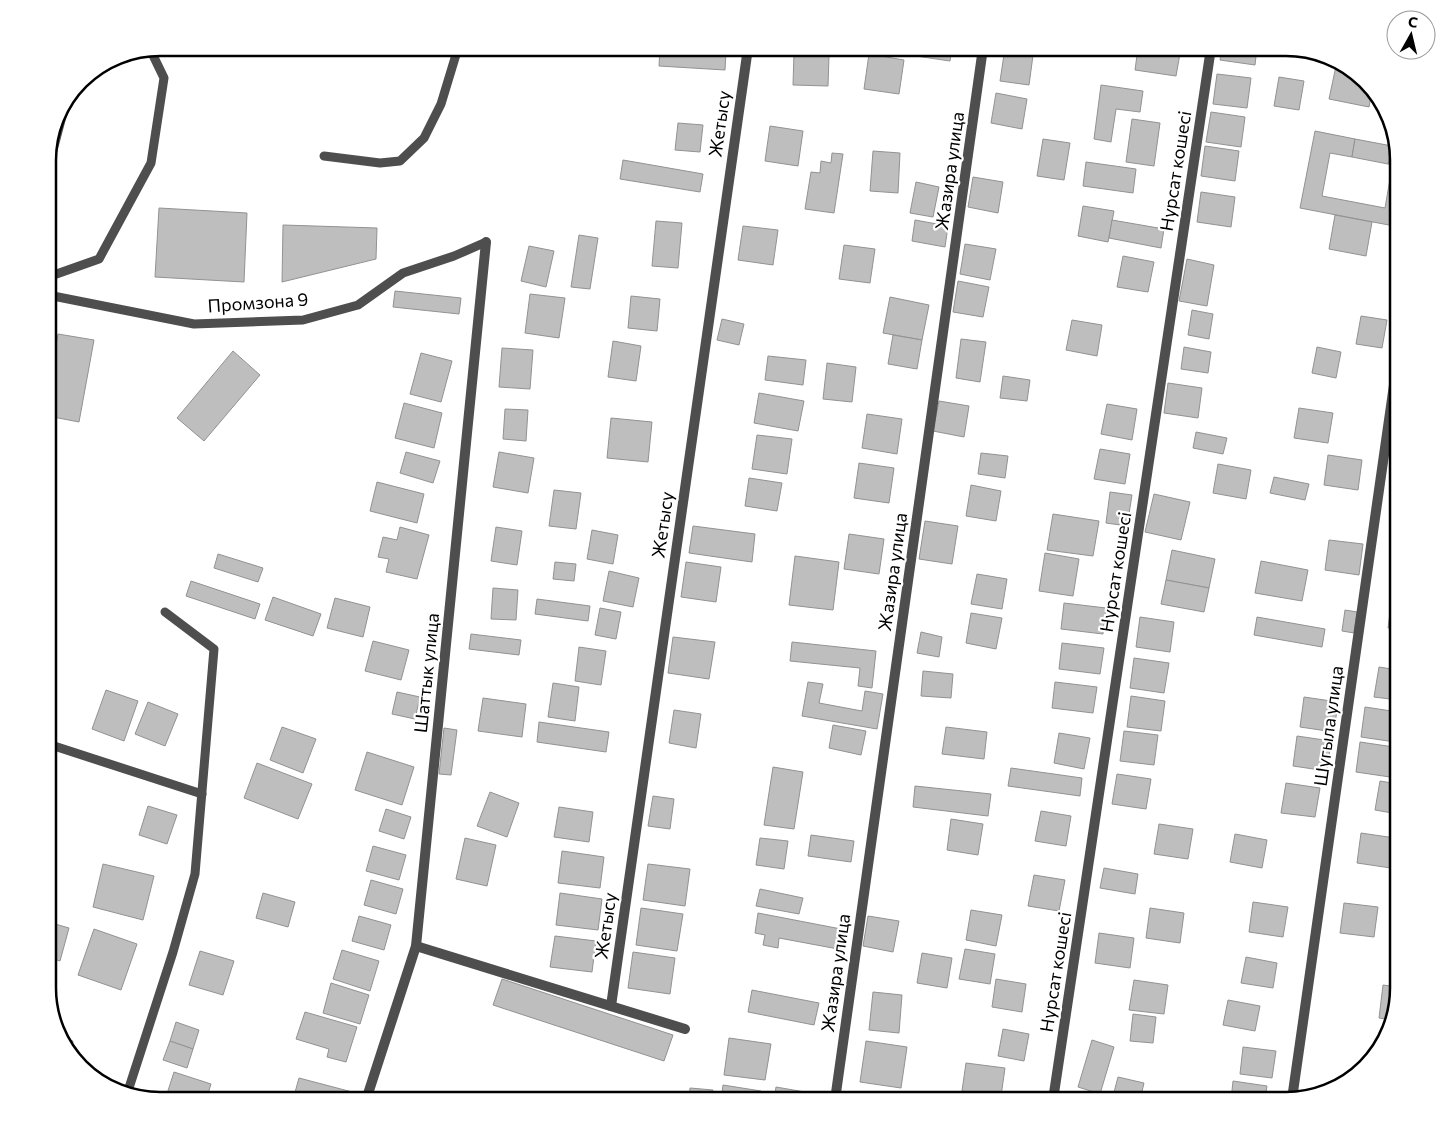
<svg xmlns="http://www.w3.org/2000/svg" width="1446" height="1148" viewBox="0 0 1446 1148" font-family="Commissioner,sans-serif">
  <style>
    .building { fill: #bebebe; stroke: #929292 }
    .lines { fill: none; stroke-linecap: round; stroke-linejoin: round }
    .service { stroke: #4e4e4e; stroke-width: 9 }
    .minor { stroke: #4e4e4e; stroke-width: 10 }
    .labels { text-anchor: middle; stroke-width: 4.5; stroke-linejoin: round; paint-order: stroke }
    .street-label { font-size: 18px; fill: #000; stroke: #fff }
    .rim { fill: none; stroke: #000; stroke-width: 2.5 }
  </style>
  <rect width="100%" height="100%" fill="#fff"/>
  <g class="building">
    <path d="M 660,48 L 726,52 L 725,70 L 659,66 Z"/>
    <path d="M 917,48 L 952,48 L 950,61 L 916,56 Z"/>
    <path d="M 1005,48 L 1034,48 L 1029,85 L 1000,81 Z"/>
    <path d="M 1138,48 L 1181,48 L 1176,76 L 1135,70 Z"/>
    <path d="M 1222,48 L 1257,48 L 1255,65 L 1220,60 Z"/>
    <path d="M 794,53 L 829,55 L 828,86 L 793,85 Z"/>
    <path d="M 869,54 L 904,60 L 899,94 L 864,89 Z"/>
    <path d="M 1336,66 L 1351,69 L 1360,75 L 1372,91 L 1369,107 L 1329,99 Z"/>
    <path d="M 1217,74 L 1251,78 L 1247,108 L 1213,104 Z"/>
    <path d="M 1279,77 L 1304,81 L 1299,110 L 1274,106 Z"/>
    <path d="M 1101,85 L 1143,91 L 1140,112 L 1116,109 L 1111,142 L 1094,139 Z"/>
    <path d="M 996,93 L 1027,99 L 1022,129 L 991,123 Z"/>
    <path d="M 1211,112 L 1245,117 L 1241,147 L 1206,142 Z"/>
    <path d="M 1132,119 L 1160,123 L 1154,166 L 1126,162 Z"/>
    <path d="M 678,123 L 703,125 L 700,152 L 675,150 Z"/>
    <path d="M 770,126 L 803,131 L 798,166 L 765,161 Z"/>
    <path d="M 1315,131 L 1355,139 L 1352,157 L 1330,153 L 1322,196 L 1385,208 L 1390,179 L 1398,181 L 1398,205 L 1394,226 L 1300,208 Z"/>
    <path d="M 1393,138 L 1398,160 L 1398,166 L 1388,164 Z"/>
    <path d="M 1043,139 L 1070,143 L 1064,180 L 1037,176 Z"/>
    <path d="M 1355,139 L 1392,146 L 1388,164 L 1352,157 Z"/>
    <path d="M 1205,146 L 1239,151 L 1235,181 L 1201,176 Z"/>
    <path d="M 873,151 L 900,153 L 898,193 L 870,191 Z"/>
    <path d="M 832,153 L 843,154 L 834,213 L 805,209 L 811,172 L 820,173 L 821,161 L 831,163 Z"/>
    <path d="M 623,160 L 703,174 L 700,192 L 620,179 Z"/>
    <path d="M 1086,162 L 1136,169 L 1133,193 L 1083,186 Z"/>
    <path d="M 973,177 L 1003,182 L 998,213 L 968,207 Z"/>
    <path d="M 916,182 L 939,187 L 933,217 L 910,213 Z"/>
    <path d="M 1201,192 L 1235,197 L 1231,227 L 1197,222 Z"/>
    <path d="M 1083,206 L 1114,211 L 1108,242 L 1078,236 Z"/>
    <path d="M 159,208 L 247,213 L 244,282 L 155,277 Z"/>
    <path d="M 1335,215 L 1372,222 L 1366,256 L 1329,249 Z"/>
    <path d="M 915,220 L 948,226 L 945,247 L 912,241 Z"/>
    <path d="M 1112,220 L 1164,229 L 1161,248 L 1109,238 Z"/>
    <path d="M 656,221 L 682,223 L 678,268 L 652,266 Z"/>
    <path d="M 283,225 L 377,228 L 376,259 L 282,282 Z"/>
    <path d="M 743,226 L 778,230 L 773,265 L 738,260 Z"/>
    <path d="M 579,235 L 598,238 L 590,289 L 571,287 Z"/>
    <path d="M 965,244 L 996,249 L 990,280 L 960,274 Z"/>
    <path d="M 844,245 L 875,249 L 870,283 L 839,279 Z"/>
    <path d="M 529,246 L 554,251 L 546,287 L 521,281 Z"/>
    <path d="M 1123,256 L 1154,262 L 1148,292 L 1117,287 Z"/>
    <path d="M 1187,259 L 1214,265 L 1207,306 L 1179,301 Z"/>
    <path d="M 958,281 L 989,287 L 983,317 L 953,312 Z"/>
    <path d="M 395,291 L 461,298 L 459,314 L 393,307 Z"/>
    <path d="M 530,294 L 565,298 L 559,338 L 525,333 Z"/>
    <path d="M 631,296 L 660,299 L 657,331 L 628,328 Z"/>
    <path d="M 890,297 L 929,305 L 922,340 L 883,333 Z"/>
    <path d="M 1192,310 L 1213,314 L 1209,339 L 1188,335 Z"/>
    <path d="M 1361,316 L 1387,320 L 1382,348 L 1356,344 Z"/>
    <path d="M 722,319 L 744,324 L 739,345 L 717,340 Z"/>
    <path d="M 1072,320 L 1102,325 L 1097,356 L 1066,350 Z"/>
    <path d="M 58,334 L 94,340 L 79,422 L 48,416 L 48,387 Z"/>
    <path d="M 893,335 L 922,340 L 917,369 L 888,364 Z"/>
    <path d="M 961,339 L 986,342 L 980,382 L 956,378 Z"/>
    <path d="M 613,341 L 641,346 L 636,381 L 608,377 Z"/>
    <path d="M 1184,347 L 1211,352 L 1208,373 L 1181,369 Z"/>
    <path d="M 1317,347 L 1341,352 L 1336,378 L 1312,373 Z"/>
    <path d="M 502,348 L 533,350 L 530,389 L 499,387 Z"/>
    <path d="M 233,351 L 260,375 L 204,441 L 177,418 Z"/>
    <path d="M 421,353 L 452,361 L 441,402 L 410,394 Z"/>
    <path d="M 768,356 L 806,360 L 803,385 L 765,380 Z"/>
    <path d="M 827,363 L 856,367 L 852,402 L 823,399 Z"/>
    <path d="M 1003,376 L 1030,380 L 1027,401 L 1000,398 Z"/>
    <path d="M 1168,383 L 1202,388 L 1198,418 L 1164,413 Z"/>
    <path d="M 759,393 L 804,401 L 798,431 L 754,423 Z"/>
    <path d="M 939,401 L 969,406 L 964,437 L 933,431 Z"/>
    <path d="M 404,403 L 442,413 L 434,448 L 395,438 Z"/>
    <path d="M 1107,404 L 1137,409 L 1132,440 L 1101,434 Z"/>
    <path d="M 1299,408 L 1333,413 L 1328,443 L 1294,438 Z"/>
    <path d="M 505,409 L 528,410 L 526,441 L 503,439 Z"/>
    <path d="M 867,414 L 902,419 L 897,454 L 862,448 Z"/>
    <path d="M 611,418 L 652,422 L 648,462 L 607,458 Z"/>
    <path d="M 1196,432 L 1227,438 L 1223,454 L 1193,448 Z"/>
    <path d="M 757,435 L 792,439 L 787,474 L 752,469 Z"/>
    <path d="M 1100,449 L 1130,454 L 1125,484 L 1094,479 Z"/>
    <path d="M 406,452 L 440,461 L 433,483 L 400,473 Z"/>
    <path d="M 499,452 L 534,458 L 528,493 L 493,487 Z"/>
    <path d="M 981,453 L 1008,456 L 1005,478 L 978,474 Z"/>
    <path d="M 1328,455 L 1362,460 L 1358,490 L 1324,485 Z"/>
    <path d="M 859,463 L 894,468 L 889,503 L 854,498 Z"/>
    <path d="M 1218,464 L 1251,470 L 1246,499 L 1213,493 Z"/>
    <path d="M 1274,477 L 1309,484 L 1305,500 L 1270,493 Z"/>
    <path d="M 749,478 L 782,483 L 777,511 L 745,506 Z"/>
    <path d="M 377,482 L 424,494 L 417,523 L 370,511 Z"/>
    <path d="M 971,485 L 1001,491 L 996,521 L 966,516 Z"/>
    <path d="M 554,490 L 581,493 L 576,529 L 549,526 Z"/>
    <path d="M 1110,492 L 1132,495 L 1127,526 L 1106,523 Z"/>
    <path d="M 1154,494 L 1190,502 L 1181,540 L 1145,532 Z"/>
    <path d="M 1053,514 L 1099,521 L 1093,556 L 1047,550 Z"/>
    <path d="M 925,521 L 958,526 L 952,564 L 919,559 Z"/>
    <path d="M 693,526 L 755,534 L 752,562 L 689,553 Z"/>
    <path d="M 400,527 L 429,535 L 417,579 L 386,572 L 389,559 L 378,557 L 383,537 L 397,540 Z"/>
    <path d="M 496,527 L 522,531 L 517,565 L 491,561 Z"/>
    <path d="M 592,530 L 618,535 L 613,564 L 587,559 Z"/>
    <path d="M 849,534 L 884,539 L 879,574 L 844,569 Z"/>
    <path d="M 1329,540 L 1363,544 L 1359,575 L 1325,570 Z"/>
    <path d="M 1172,550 L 1215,559 L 1209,588 L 1166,580 Z"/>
    <path d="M 1045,553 L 1079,559 L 1073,596 L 1039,591 Z"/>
    <path d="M 218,554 L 263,568 L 258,582 L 214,568 Z"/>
    <path d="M 795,556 L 839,562 L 833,610 L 789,605 Z"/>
    <path d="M 1261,561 L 1308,570 L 1302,601 L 1255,593 Z"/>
    <path d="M 555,562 L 576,564 L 574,581 L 553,579 Z"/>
    <path d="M 686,562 L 721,567 L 716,602 L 681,597 Z"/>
    <path d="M 609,571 L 639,578 L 633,607 L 603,601 Z"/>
    <path d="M 977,574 L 1007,579 L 1002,609 L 971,604 Z"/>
    <path d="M 1166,580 L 1209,588 L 1204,612 L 1161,604 Z"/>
    <path d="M 191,581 L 260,604 L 255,619 L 186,596 Z"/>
    <path d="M 493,588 L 518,590 L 516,620 L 491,619 Z"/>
    <path d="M 273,597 L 321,614 L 313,636 L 265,620 Z"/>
    <path d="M 335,598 L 370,607 L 363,637 L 327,628 Z"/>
    <path d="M 1392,598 L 1398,598 L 1398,629 L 1388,628 Z"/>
    <path d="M 537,599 L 590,606 L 588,621 L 535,614 Z"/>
    <path d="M 1064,603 L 1106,608 L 1103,634 L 1061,629 Z"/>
    <path d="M 600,608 L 621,612 L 616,639 L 595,635 Z"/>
    <path d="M 1345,610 L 1357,612 L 1354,633 L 1342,631 Z"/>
    <path d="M 971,613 L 1002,618 L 996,649 L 966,643 Z"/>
    <path d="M 1140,617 L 1174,622 L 1170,652 L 1136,647 Z"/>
    <path d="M 1257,617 L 1325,629 L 1322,647 L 1254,635 Z"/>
    <path d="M 921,632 L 942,637 L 939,657 L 917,653 Z"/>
    <path d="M 471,634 L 521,640 L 519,655 L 469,649 Z"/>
    <path d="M 673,637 L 715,642 L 709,679 L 668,673 Z"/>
    <path d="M 373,641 L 409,650 L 401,680 L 365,671 Z"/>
    <path d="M 792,642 L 876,651 L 872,688 L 858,686 L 860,668 L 790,661 Z"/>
    <path d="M 1062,643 L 1104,648 L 1100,674 L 1059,669 Z"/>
    <path d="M 579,647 L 606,651 L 601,685 L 575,681 Z"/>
    <path d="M 1134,658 L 1169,663 L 1164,693 L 1130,688 Z"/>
    <path d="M 1379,667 L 1398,670 L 1398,700 L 1374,697 Z"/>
    <path d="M 923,671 L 953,674 L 951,698 L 921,696 Z"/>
    <path d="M 808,682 L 823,684 L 819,703 L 862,711 L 865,691 L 883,694 L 877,729 L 802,716 Z"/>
    <path d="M 1055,682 L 1097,687 L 1093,713 L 1052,708 Z"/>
    <path d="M 553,683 L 579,687 L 575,721 L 548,717 Z"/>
    <path d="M 106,690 L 138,701 L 124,741 L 92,729 Z"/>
    <path d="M 397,692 L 420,697 L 415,719 L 392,714 Z"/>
    <path d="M 1131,696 L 1165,701 L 1161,731 L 1127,727 Z"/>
    <path d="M 1304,697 L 1338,702 L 1334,732 L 1300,727 Z"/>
    <path d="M 483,698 L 526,704 L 522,737 L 478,731 Z"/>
    <path d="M 148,702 L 178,714 L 165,746 L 135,734 Z"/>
    <path d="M 1365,707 L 1398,712 L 1395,742 L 1361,737 Z"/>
    <path d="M 674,710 L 701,714 L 696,748 L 669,743 Z"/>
    <path d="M 539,722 L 609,732 L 606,752 L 537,742 Z"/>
    <path d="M 833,725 L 866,731 L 861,755 L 829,748 Z"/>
    <path d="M 282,727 L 316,739 L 303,773 L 270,760 Z"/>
    <path d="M 946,727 L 987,732 L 984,759 L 942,754 Z"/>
    <path d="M 444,728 L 457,730 L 451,775 L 439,774 Z"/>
    <path d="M 1124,731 L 1158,735 L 1154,765 L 1120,761 Z"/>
    <path d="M 1059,733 L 1090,738 L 1084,769 L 1054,763 Z"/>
    <path d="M 1297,736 L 1331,741 L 1327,771 L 1293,766 Z"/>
    <path d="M 1360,742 L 1394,747 L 1390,777 L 1356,772 Z"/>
    <path d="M 367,752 L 414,767 L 402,805 L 355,790 Z"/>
    <path d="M 257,763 L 312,784 L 298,819 L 244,798 Z"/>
    <path d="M 773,767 L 803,772 L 794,829 L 764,825 Z"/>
    <path d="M 1011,768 L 1082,778 L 1080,796 L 1008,786 Z"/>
    <path d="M 1117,774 L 1151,779 L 1146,809 L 1112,804 Z"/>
    <path d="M 1380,781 L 1398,784 L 1398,814 L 1375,810 Z"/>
    <path d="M 1286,783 L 1320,788 L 1315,817 L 1281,813 Z"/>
    <path d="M 915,786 L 991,794 L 988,816 L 913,807 Z"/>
    <path d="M 490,792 L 519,803 L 507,837 L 477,826 Z"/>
    <path d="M 653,796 L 674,799 L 670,829 L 648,826 Z"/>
    <path d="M 148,806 L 177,815 L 167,844 L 139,835 Z"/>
    <path d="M 559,807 L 593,812 L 589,842 L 554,837 Z"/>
    <path d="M 386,809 L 411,817 L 404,839 L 379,831 Z"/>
    <path d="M 1041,811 L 1071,816 L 1066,846 L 1035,841 Z"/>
    <path d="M 951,819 L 983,824 L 978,855 L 947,850 Z"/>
    <path d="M 1159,824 L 1193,829 L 1188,859 L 1154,854 Z"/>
    <path d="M 1361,833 L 1395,838 L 1391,868 L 1357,863 Z"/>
    <path d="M 1235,834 L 1267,840 L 1262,868 L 1230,862 Z"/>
    <path d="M 811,835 L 854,841 L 851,862 L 808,856 Z"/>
    <path d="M 465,838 L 496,845 L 487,886 L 456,879 Z"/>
    <path d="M 760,838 L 788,841 L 784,869 L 756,865 Z"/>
    <path d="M 373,846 L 406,855 L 399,880 L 366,871 Z"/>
    <path d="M 562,851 L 604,857 L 600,888 L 558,883 Z"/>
    <path d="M 103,864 L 154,876 L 143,920 L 93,907 Z"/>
    <path d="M 648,864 L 690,869 L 685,906 L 643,900 Z"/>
    <path d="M 1104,868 L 1138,874 L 1135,894 L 1100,888 Z"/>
    <path d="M 1034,875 L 1065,880 L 1059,911 L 1028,906 Z"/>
    <path d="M 371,880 L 403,889 L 396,914 L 364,905 Z"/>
    <path d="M 760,889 L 803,898 L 799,914 L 756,906 Z"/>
    <path d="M 263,893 L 295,902 L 288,927 L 256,918 Z"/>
    <path d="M 560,893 L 602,899 L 598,930 L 556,925 Z"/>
    <path d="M 1253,902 L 1288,907 L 1283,937 L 1249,932 Z"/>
    <path d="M 1344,903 L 1378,907 L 1374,937 L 1340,933 Z"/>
    <path d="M 641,908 L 683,914 L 677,951 L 636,945 Z"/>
    <path d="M 1150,908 L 1184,913 L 1180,943 L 1146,938 Z"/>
    <path d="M 971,910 L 1002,915 L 996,946 L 966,940 Z"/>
    <path d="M 758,913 L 841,929 L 838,949 L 779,938 L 778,948 L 763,945 L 765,935 L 755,933 Z"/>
    <path d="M 359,916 L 391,925 L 384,950 L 352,941 Z"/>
    <path d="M 868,916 L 899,921 L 893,952 L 863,946 Z"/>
    <path d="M 48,922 L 69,928 L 60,961 L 48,957 Z"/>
    <path d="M 94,929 L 137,944 L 121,990 L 78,975 Z"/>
    <path d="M 1099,933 L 1134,938 L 1130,968 L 1095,963 Z"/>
    <path d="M 555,936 L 596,941 L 592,972 L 550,967 Z"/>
    <path d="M 965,949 L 995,954 L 990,984 L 959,979 Z"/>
    <path d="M 342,950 L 379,961 L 370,991 L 333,979 Z"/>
    <path d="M 200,951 L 234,961 L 223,995 L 189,985 Z"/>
    <path d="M 633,952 L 675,958 L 670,994 L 628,988 Z"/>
    <path d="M 922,953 L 952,958 L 947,988 L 917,983 Z"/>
    <path d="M 1246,957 L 1277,963 L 1273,988 L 1241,983 Z"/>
    <path d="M 502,979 L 673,1035 L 664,1061 L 493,1005 Z"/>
    <path d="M 996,979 L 1026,984 L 1022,1012 L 992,1007 Z"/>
    <path d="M 1134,980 L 1168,985 L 1164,1014 L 1129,1010 Z"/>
    <path d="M 331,983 L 369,995 L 360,1024 L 323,1013 Z"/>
    <path d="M 1383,985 L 1398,987 L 1393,1020 L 1379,1018 Z"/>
    <path d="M 752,990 L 819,1003 L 814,1025 L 748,1012 Z"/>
    <path d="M 873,992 L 902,995 L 899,1033 L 869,1030 Z"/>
    <path d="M 1228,1000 L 1260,1006 L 1255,1031 L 1223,1025 Z"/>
    <path d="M 305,1012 L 357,1027 L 346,1062 L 327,1057 L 329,1049 L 296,1039 Z"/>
    <path d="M 1133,1014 L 1156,1017 L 1153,1043 L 1130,1041 Z"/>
    <path d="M 176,1022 L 199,1030 L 193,1049 L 170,1041 Z"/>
    <path d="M 1003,1029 L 1029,1034 L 1024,1061 L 998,1056 Z"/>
    <path d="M 59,1038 L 73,1041 L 71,1053 Z"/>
    <path d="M 729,1038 L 771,1044 L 765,1080 L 724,1075 Z"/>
    <path d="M 1092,1040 L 1114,1047 L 1100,1094 L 1078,1087 Z"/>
    <path d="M 170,1041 L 193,1049 L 187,1068 L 163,1060 Z"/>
    <path d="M 866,1041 L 907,1047 L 901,1088 L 860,1082 Z"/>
    <path d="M 1243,1047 L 1276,1051 L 1272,1078 L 1240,1074 Z"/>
    <path d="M 966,1063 L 1005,1068 L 1001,1096 L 962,1091 Z"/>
    <path d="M 174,1072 L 211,1084 L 206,1100 L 165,1100 Z"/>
    <path d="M 1118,1077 L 1144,1083 L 1140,1100 L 1112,1100 Z"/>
    <path d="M 299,1078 L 356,1093 L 354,1100 L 308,1100 L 294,1096 Z"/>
    <path d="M 1233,1081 L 1267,1086 L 1265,1100 L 1231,1100 Z"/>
    <path d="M 723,1085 L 761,1091 L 760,1100 L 721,1100 Z"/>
    <path d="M 776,1087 L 828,1096 L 828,1100 L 774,1100 Z"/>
    <path d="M 690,1088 L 713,1090 L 712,1100 L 689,1100 Z"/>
  </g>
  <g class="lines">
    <g class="service">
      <path d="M 324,156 L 380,163 L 400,161 L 424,138 L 441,104 L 458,48"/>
      <path d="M 48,169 L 66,101"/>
      <path d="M 48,277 L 99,259 L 151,163 L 164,78 L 150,49"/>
      <path d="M 48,295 L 194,324 L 303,320 L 358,305 L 403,273 L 454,256 L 486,242"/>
      <path d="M 48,744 L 202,794"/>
      <path d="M 127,1094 L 173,952 L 195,874 L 214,649 L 165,612"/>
    </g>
    <g class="minor">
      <path d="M 416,946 L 685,1029"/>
      <path d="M 611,1006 L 748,48"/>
      <path d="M 1292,1099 L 1398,357"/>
      <path d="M 366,1100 L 416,946 L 486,242"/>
      <path d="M 835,1100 L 983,48"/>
      <path d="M 1053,1100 L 1211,48"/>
    </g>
  </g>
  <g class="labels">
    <g class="street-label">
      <text transform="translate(720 124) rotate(-82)" y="6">Жетысу</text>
      <text transform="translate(950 171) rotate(-82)" y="6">Жазира улица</text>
      <text transform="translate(1176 171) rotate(-81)" y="6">Нурсат кошесi</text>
      <text transform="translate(258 303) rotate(-4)" y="6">Промзона 9</text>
      <text transform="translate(663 525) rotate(-82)" y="6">Жетысу</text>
      <text transform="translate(893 572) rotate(-82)" y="6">Жазира улица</text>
      <text transform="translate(1116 572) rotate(-81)" y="6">Нурсат кошесi</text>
      <text transform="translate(427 673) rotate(-84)" y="6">Шаттык улица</text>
      <text transform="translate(1329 726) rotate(-82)" y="6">Шугыла улица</text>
      <text transform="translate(606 926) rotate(-82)" y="6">Жетысу</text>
      <text transform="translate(1056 972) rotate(-81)" y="6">Нурсат кошесi</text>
      <text transform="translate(836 973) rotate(-82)" y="6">Жазира улица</text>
    </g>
  </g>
  <path d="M0 0H1446V1148H0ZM160 56H1286A104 104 0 0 1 1390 160V988A104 104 0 0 1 1286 1092H160A104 104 0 0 1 56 988V160A104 104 0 0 1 160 56Z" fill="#fff" fill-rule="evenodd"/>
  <path class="rim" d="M160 56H1286A104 104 0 0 1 1390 160V988A104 104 0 0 1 1286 1092H160A104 104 0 0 1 56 988V160A104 104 0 0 1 160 56Z"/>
  <g transform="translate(1411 35) rotate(8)"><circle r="24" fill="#ffffff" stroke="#999999"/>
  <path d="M0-4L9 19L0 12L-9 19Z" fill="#000000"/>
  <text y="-8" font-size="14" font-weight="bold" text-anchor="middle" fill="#000000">С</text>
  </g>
</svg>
